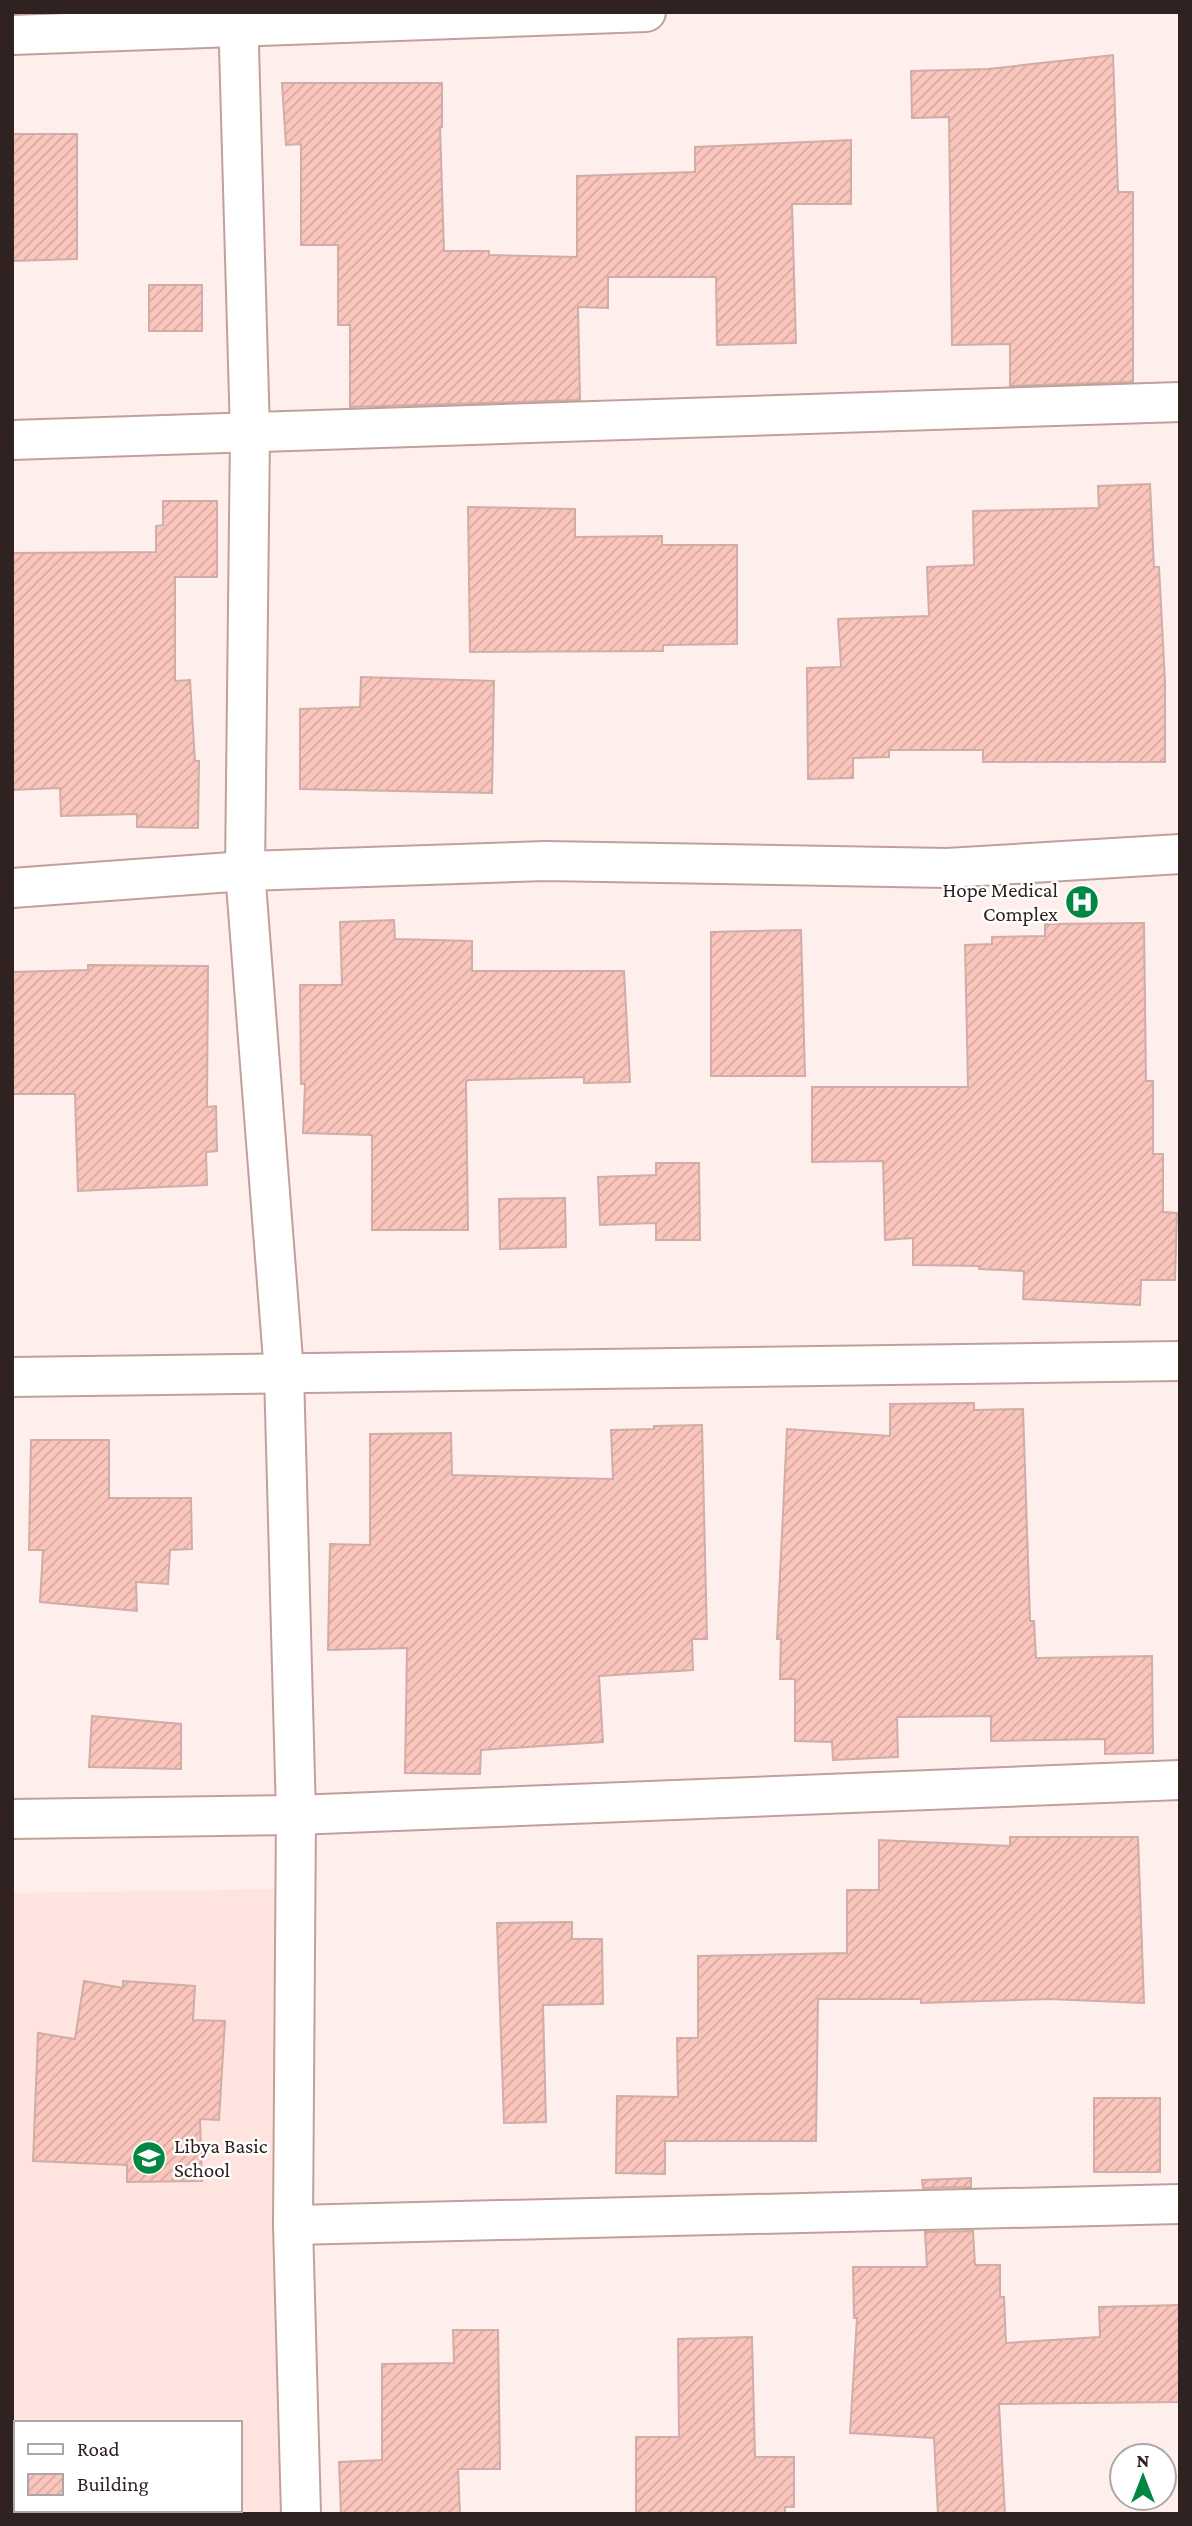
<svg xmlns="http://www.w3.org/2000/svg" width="1192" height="2526" viewBox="0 0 1192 2526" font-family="'Crimson Pro',serif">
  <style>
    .built { fill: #ffe3de; fill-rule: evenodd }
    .building { fill: url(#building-hatch); stroke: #d0ada7; stroke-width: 2 }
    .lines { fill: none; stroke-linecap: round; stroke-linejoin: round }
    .minor-casing { stroke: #c2a099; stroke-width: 42 }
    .minor { stroke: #fff; stroke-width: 38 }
    .labels { text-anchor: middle; stroke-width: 5; stroke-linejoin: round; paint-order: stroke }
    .poi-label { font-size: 21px; fill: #2f2220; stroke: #fff; text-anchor: end }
  </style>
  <defs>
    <pattern id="building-hatch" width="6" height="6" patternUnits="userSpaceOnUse" patternTransform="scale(1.75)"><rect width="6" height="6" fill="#fac5bc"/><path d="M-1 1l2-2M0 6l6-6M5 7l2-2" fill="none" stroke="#d7a9a1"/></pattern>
  </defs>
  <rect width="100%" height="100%" fill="#feefed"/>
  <path class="built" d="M 282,1889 L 290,2514 L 12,2514 L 12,1893 ZM 16,2423 L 240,2423 L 240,2510 L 16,2510 Z"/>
  <g class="building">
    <path d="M 1113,55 L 1118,192 L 1133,192 L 1133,382 L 1010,386 L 1010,344 L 952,345 L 949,117 L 912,118 L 911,71 L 988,69 Z"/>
    <path d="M 282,83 L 442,83 L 442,127 L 440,127 L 444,251 L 489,251 L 489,255 L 577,257 L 577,176 L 695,172 L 695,147 L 851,140 L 851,204 L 792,204 L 796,343 L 717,345 L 716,277 L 608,277 L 608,308 L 578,307 L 580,400 L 350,407 L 350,325 L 338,325 L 338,245 L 301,245 L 301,144 L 286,145 Z"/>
    <path d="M 12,134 L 77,134 L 77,259 L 12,261 Z"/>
    <rect x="149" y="285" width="53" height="46"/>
    <path d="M 1150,484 L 1154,567 L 1159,567 L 1165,682 L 1165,762 L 983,762 L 983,750 L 889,750 L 889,757 L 853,758 L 853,778 L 808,779 L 807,668 L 841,667 L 838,619 L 929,616 L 927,567 L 974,565 L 973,511 L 1099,508 L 1098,486 Z"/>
    <path d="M 163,501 L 217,501 L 217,577 L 175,577 L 175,681 L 190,680 L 195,761 L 199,761 L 198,828 L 137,827 L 137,814 L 61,816 L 60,788 L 12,790 L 12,553 L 156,552 L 156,526 L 163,525 Z"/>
    <path d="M 468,507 L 575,509 L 575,537 L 662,536 L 662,545 L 737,545 L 737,644 L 663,645 L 663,651 L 470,652 Z"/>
    <path d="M 361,677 L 494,681 L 492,793 L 300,789 L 300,709 L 360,707 Z"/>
    <path d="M 394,920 L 395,939 L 472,941 L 472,971 L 624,971 L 630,1082 L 584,1083 L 584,1077 L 468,1080 L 466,1082 L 468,1230 L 372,1230 L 372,1135 L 303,1133 L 305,1084 L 301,1084 L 300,985 L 342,985 L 340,922 Z"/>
    <path d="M 1144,923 L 1146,1081 L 1153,1081 L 1153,1154 L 1163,1154 L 1163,1212 L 1177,1213 L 1175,1280 L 1141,1280 L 1140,1305 L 1023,1299 L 1024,1271 L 979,1269 L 979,1266 L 913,1265 L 913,1238 L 885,1240 L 883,1161 L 812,1162 L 812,1087 L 968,1087 L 965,945 L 992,944 L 992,937 L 1045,936 L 1045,924 Z"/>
    <path d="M 801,930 L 805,1076 L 711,1076 L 711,932 Z"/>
    <path d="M 88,965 L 208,966 L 207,1107 L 216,1106 L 217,1151 L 206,1152 L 207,1185 L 78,1191 L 75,1094 L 12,1094 L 12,972 L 88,970 Z"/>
    <path d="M 656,1163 L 699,1163 L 700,1240 L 656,1240 L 656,1223 L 600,1225 L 598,1177 L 656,1175 Z"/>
    <path d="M 565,1198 L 566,1247 L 500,1249 L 499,1199 Z"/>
    <path d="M 974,1403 L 974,1410 L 1023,1409 L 1030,1621 L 1034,1621 L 1036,1658 L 1152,1656 L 1153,1753 L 1105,1754 L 1105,1739 L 991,1741 L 991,1716 L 897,1717 L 898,1757 L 833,1760 L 832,1742 L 795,1741 L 795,1679 L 780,1679 L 781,1639 L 777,1639 L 787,1429 L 890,1436 L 890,1404 Z"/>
    <path d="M 702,1425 L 707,1639 L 692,1639 L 693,1670 L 599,1676 L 603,1742 L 481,1750 L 480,1774 L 405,1773 L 407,1648 L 328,1650 L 330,1544 L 370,1545 L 370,1434 L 451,1433 L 452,1475 L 613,1479 L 611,1430 L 654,1429 L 654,1426 Z"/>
    <path d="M 31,1440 L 109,1440 L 109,1498 L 191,1498 L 192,1549 L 170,1550 L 168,1584 L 136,1582 L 137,1611 L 40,1602 L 43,1550 L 29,1550 Z"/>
    <path d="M 92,1716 L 181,1724 L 181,1769 L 89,1767 Z"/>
    <path d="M 1010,1837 L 1138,1837 L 1144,2003 L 1049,1999 L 921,2003 L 921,1999 L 818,1999 L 816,2141 L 665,2141 L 665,2174 L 616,2173 L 617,2096 L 678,2097 L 677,2038 L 698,2038 L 698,1956 L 847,1953 L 847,1890 L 879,1890 L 879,1840 L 1010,1846 Z"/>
    <path d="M 572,1922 L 572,1939 L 602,1939 L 603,2004 L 543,2005 L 546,2122 L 504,2123 L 497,1923 Z"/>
    <path d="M 84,1981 L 123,1988 L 123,1981 L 195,1986 L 193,2020 L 225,2021 L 219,2120 L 200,2119 L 202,2181 L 127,2182 L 127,2165 L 33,2161 L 38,2033 L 75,2039 Z"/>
    <rect x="1094" y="2098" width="66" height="74"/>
    <path d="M 971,2178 L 971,2187 L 923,2188 L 922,2180 Z"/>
    <path d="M 973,2231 L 975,2265 L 1000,2265 L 1000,2297 L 1004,2297 L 1006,2343 L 1100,2337 L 1099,2307 L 1180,2305 L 1180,2402 L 999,2404 L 1005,2514 L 938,2514 L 934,2438 L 850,2433 L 857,2318 L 854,2318 L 853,2267 L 927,2267 L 925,2232 Z"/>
    <path d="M 453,2330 L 498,2330 L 500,2469 L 458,2469 L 460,2514 L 341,2514 L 339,2462 L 382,2460 L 382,2364 L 454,2363 Z"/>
    <path d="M 752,2337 L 755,2457 L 794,2457 L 794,2507 L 785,2507 L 785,2514 L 636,2514 L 636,2437 L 679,2437 L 678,2339 Z"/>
  </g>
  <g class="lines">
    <g class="minor-casing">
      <g id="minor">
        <path d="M 238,12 L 250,433 L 245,871 L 284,1373 L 296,1815 L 293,2225 L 301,2514"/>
        <path d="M 12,35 L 646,12"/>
        <path d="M 12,440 L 1180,402"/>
        <path d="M 12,888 L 245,871 L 545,861 L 947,868 L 1180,854"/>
        <path d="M 12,1377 L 1180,1361"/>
        <path d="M 12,1819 L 296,1815 L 1180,1780"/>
        <path d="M 293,2225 L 1180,2204"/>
      </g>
    </g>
    <use href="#minor" class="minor"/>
  </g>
  <defs>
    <g id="hospital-disc" transform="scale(1.75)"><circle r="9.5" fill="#018742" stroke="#fff"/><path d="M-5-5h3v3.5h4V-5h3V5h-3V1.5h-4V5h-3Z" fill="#fff"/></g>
    <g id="school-disc" transform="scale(1.75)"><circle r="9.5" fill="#018742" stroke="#fff"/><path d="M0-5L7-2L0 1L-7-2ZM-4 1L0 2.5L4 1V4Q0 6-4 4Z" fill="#fff"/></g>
  </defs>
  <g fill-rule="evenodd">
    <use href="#hospital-disc" x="1082" y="902"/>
    <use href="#school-disc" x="149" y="2158"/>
  </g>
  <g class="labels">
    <g class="poi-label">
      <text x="1058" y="897">Hope Medical<tspan x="1058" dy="24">Complex</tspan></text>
      <text x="174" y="2153" text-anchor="start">Libya Basic<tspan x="174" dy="24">School</tspan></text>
    </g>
  </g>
  <rect width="1192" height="2526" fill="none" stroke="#2f2220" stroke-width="28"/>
  <rect x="14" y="2421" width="228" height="91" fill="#ffffff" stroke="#aca7a6" stroke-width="2"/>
  <rect x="28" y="2444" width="35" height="10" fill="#ffffff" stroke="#aca7a6" stroke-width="2"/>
  <text x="77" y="2456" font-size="21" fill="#2f2220">Road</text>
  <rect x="28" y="2474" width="35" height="21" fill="url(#building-hatch)" stroke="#aca7a6" stroke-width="2"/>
  <text x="77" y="2491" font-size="21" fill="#2f2220">Building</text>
  <g transform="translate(1143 2477)"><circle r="33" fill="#ffffff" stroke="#aca7a6" stroke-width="2"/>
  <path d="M0-5L12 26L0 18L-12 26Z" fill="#018742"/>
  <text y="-10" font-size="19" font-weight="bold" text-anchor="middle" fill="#2f2220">N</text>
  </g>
</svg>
